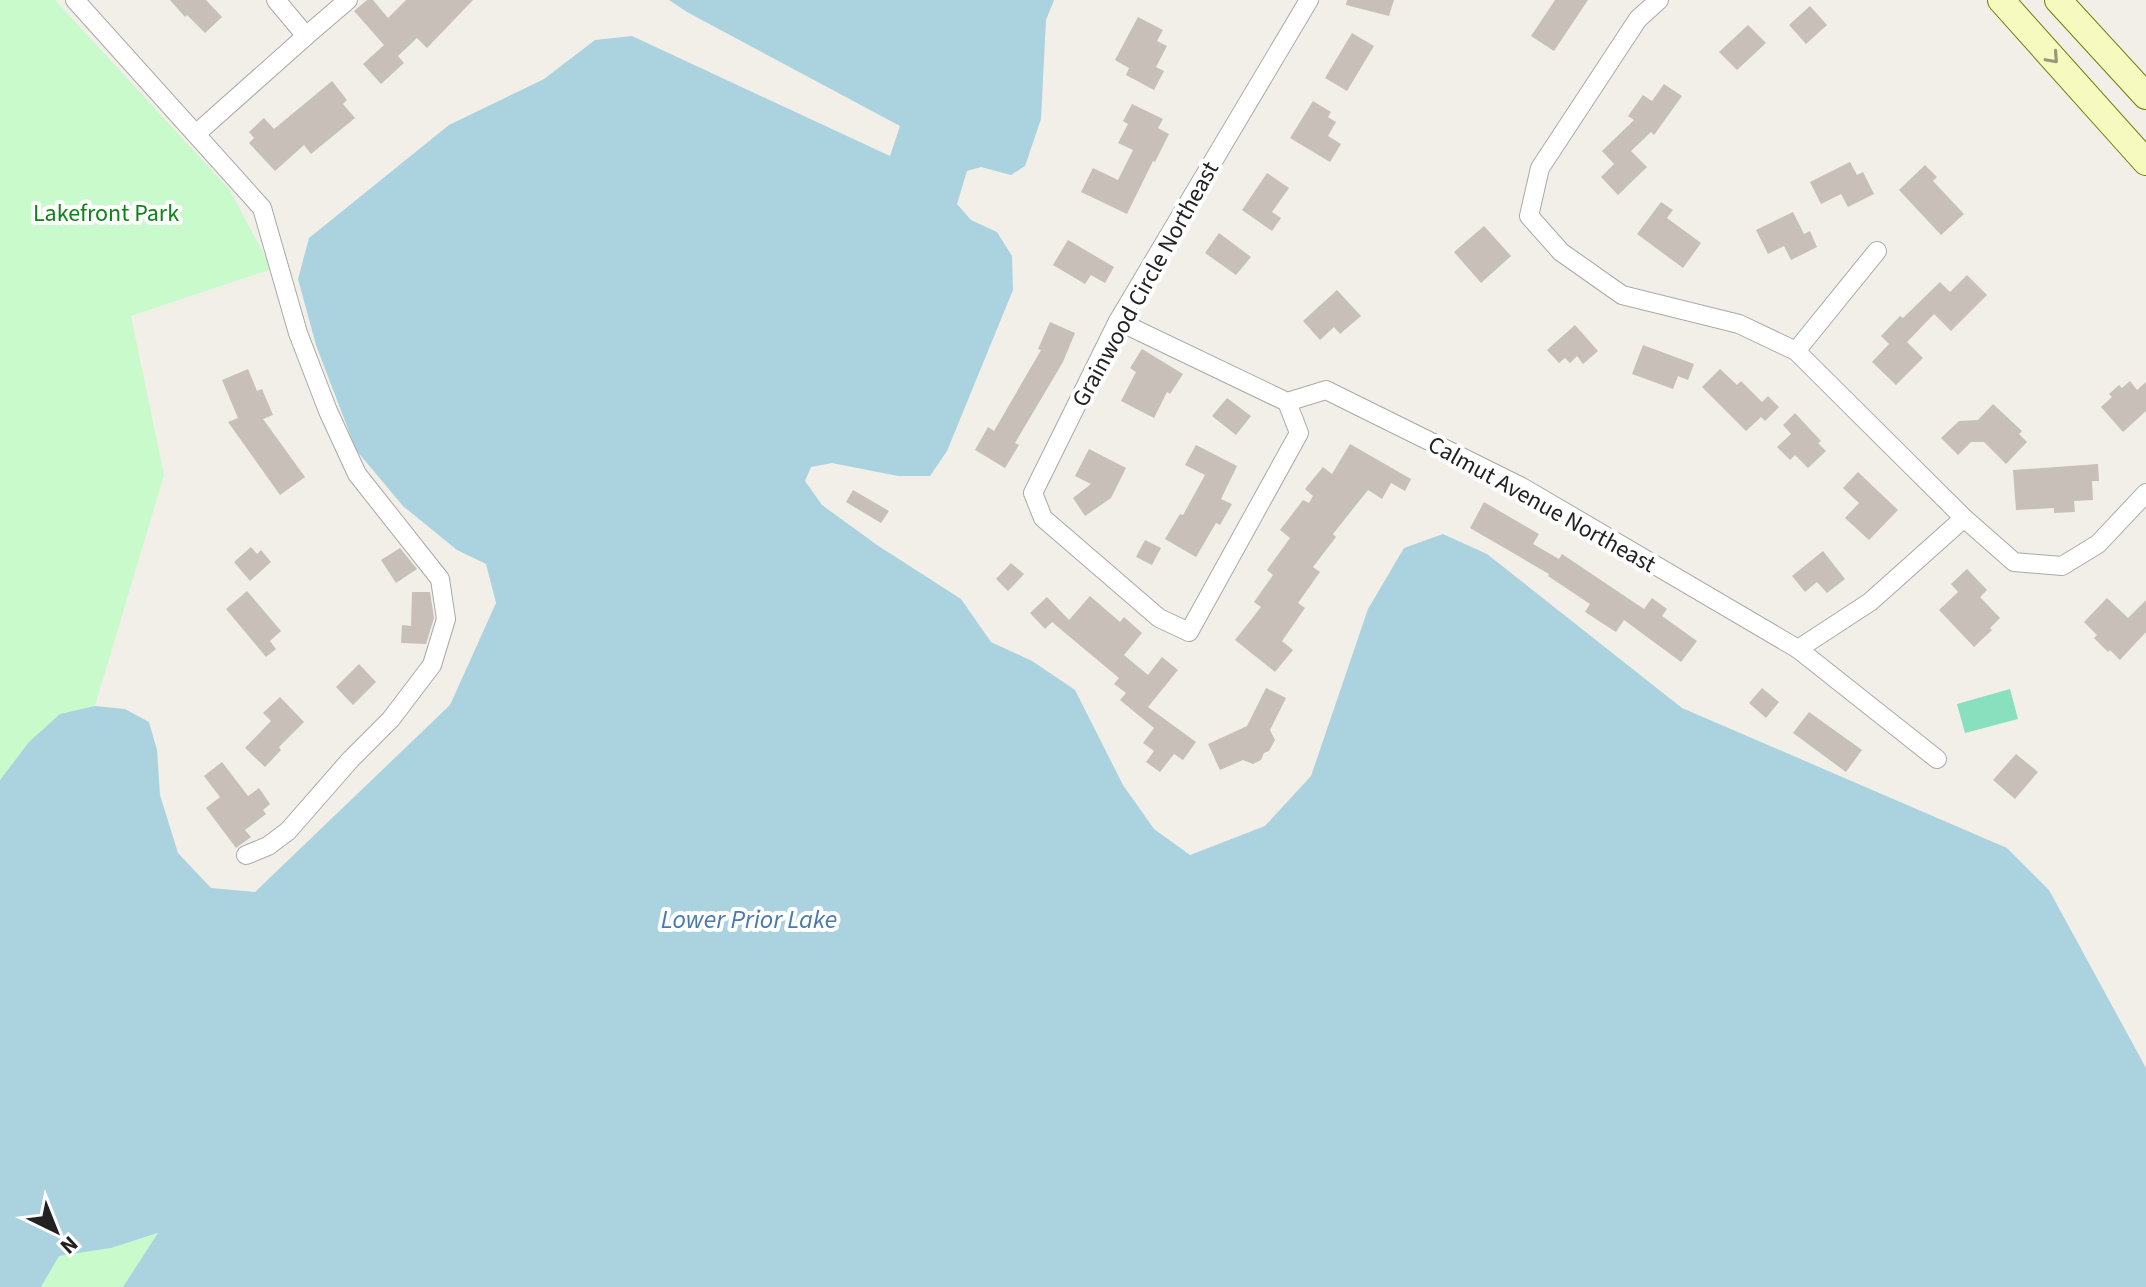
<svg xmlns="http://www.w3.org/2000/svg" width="2146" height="1287" viewBox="0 0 2146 1287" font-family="'Source Sans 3',sans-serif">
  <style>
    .park { fill: #c8facc }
    .pitch { fill: #88e0be }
    .water { fill: #aad3df }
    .building { fill: #c7bfb8 }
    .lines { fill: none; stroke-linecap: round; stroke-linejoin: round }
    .street-casing { stroke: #a9a9a9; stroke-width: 20 }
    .secondary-casing { stroke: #707d05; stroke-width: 28 }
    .street { stroke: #fff; stroke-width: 18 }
    .secondary { stroke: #f7fabf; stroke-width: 26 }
    .oneway { stroke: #979978 }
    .labels { text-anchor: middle; stroke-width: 8; stroke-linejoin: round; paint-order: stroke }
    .park-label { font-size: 24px; fill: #0c8416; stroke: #fff }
    .street-label { font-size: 24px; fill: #222; stroke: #fff }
    .water-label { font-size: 26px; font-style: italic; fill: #4a7aab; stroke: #fff }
  </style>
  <rect width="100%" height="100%" fill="#f2efe9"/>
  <g class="park">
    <path d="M 0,0 L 55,0 L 229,189 L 272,269 L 131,316 L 164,475 L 95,706 L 60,714 L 0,780 Z"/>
    <path d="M 160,1233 L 123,1287 L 41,1287 L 58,1256 L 111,1248 Z"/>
  </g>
  <path class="pitch" d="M 2010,689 L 2018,719 L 1965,733 L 1957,704 Z"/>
  <path class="water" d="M 669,0 L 1054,0 L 1046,20 L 1041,119 L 1025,166 L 1011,175 L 981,167 L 967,171 L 957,204 L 971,220 L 997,232 L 1012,256 L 1013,290 L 947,451 L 930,476 L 898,476 L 832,463 L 811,467 L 805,481 L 822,505 L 877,545 L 961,599 L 991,642 L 1032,661 L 1075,690 L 1123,785 L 1154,829 L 1190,855 L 1265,826 L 1311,776 L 1368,609 L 1404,548 L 1443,534 L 1487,554 L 1682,708 L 2007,848 L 2049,890 L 2146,1068 L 2146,1287 L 123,1287 L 158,1233 L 111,1248 L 59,1256 L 41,1287 L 0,1287 L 0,780 L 29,742 L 60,714 L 95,706 L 125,709 L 149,722 L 157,750 L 160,795 L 178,853 L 211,888 L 255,892 L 450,705 L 496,603 L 486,564 L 457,550 L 403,506 L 356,450 L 316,345 L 298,279 L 309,238 L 449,125 L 544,79 L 595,40 L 632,36 L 890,156 L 900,126 L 687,12 Z"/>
  <g class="building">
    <path d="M 170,0 L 206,0 L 222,17 L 205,33 L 187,15 L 185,17 Z"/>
    <path d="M 367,0 L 373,0 L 388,18 L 406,0 L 473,0 L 427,48 L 417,38 L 398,56 L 404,63 L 381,84 L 363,64 L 384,45 L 354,11 Z"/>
    <path d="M 1347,0 L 1394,0 L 1389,16 L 1346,5 Z"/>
    <path d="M 1555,0 L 1588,0 L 1554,51 L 1531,36 Z"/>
    <path d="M 1810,6 L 1827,25 L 1806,44 L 1789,25 Z"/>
    <path d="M 1138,17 L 1163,30 L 1157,41 L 1167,46 L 1156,67 L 1164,71 L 1154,90 L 1126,75 L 1129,68 L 1115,60 Z"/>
    <path d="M 1748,25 L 1766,43 L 1737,70 L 1719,52 Z"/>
    <path d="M 1352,33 L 1374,46 L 1347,91 L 1325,78 Z"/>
    <path d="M 332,81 L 347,100 L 343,104 L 355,118 L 311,154 L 304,145 L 275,171 L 249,143 L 254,138 L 249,132 L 264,118 L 274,129 Z"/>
    <path d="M 1664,84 L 1682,96 L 1654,135 L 1651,132 L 1631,151 L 1647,167 L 1618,195 L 1601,177 L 1614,164 L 1602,151 L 1634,120 L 1628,116 L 1643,95 L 1652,101 Z"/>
    <path d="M 1313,101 L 1331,112 L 1328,117 L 1336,122 L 1328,136 L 1341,144 L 1330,162 L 1290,138 Z"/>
    <path d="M 1132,104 L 1163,119 L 1158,128 L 1169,134 L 1155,162 L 1153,161 L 1127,214 L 1081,192 L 1093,168 L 1118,180 L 1133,150 L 1118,143 L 1128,124 L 1123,121 Z"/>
    <path d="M 1850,162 L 1857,175 L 1863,172 L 1874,194 L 1848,207 L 1841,194 L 1821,204 L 1810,182 Z"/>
    <path d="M 1925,165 L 1937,177 L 1933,181 L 1964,214 L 1941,235 L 1899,190 Z"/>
    <path d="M 1267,173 L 1289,188 L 1272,212 L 1281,218 L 1272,231 L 1242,210 Z"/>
    <path d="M 1661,202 L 1673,210 L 1667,218 L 1701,243 L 1683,268 L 1637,234 Z"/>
    <path d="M 1793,212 L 1804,234 L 1810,231 L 1817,247 L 1791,260 L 1784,246 L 1768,254 L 1756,230 Z"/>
    <path d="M 1484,226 L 1511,256 L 1481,283 L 1454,252 Z"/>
    <path d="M 1219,233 L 1251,257 L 1236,275 L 1205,253 Z"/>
    <path d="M 1068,240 L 1114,267 L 1105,283 L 1091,275 L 1085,284 L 1053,265 Z"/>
    <path d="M 1967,275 L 1987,295 L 1951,331 L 1934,314 L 1907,342 L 1923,358 L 1896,385 L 1872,362 L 1889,344 L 1881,336 L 1900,316 L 1903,318 L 1940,282 L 1950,292 Z"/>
    <path d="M 1337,290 L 1361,316 L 1340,334 L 1334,327 L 1320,340 L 1303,321 Z"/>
    <path d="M 1050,322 L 1075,333 L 1063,362 L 1015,443 L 1019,445 L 1005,468 L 975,450 L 988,427 L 994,431 L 1041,350 L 1038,349 Z"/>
    <path d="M 1575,325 L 1598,351 L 1583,364 L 1577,356 L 1570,363 L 1565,358 L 1559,363 L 1547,350 Z"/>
    <path d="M 1643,345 L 1694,364 L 1688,380 L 1678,376 L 1673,389 L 1632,374 Z"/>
    <path d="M 1142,349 L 1183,374 L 1170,394 L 1167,392 L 1154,418 L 1121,401 L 1136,372 L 1130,368 Z"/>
    <path d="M 248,369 L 257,391 L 262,389 L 273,415 L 263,419 L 305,477 L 280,495 L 228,422 L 238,418 L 222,380 Z"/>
    <path d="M 1720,369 L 1737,385 L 1741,381 L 1762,402 L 1768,396 L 1779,407 L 1765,421 L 1761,417 L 1746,431 L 1702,387 Z"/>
    <path d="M 2130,381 L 2137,390 L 2146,382 L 2146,411 L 2123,432 L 2101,407 L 2112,397 L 2109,394 L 2119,385 L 2122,388 Z"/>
    <path d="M 1227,398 L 1251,416 L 1236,435 L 1212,416 Z"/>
    <path d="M 1993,404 L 2022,431 L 2019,434 L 2027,442 L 2006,464 L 1984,442 L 1971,442 L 1958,455 L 1941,438 L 1959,421 L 1978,420 Z"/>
    <path d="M 1795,413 L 1821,441 L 1818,443 L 1826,451 L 1808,468 L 1795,455 L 1790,460 L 1777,447 L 1791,434 L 1783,425 Z"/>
    <path d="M 1350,444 L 1411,479 L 1405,491 L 1391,483 L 1382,499 L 1368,490 L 1333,534 L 1336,537 L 1313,567 L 1320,572 L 1298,603 L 1305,608 L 1282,641 L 1293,650 L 1275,672 L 1235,640 L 1261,607 L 1254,602 L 1273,575 L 1267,570 L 1290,538 L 1280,530 L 1303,500 L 1309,503 L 1313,496 L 1305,489 L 1323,467 L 1332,474 Z"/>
    <path d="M 1196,445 L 1237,466 L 1221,499 L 1232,504 L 1220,525 L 1216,523 L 1196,557 L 1165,539 L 1180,514 L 1183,515 L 1205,475 L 1185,465 Z"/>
    <path d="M 1089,449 L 1126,468 L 1111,498 L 1085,516 L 1073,498 L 1091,484 L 1075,476 Z"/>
    <path d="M 2098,464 L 2099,481 L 2092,481 L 2093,500 L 2074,501 L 2075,512 L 2054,513 L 2054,508 L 2016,510 L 2013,470 Z"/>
    <path d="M 1858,472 L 1898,510 L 1869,540 L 1845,518 L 1859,503 L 1843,488 Z"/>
    <path d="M 853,490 L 889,511 L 881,523 L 846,502 Z"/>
    <path d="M 1484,502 L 1539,534 L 1533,544 L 1559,559 L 1562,554 L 1644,609 L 1652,598 L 1667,609 L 1662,616 L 1697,641 L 1681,662 L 1624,620 L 1616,632 L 1585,612 L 1590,604 L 1548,576 L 1549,574 L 1470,528 Z"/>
    <path d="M 1145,540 L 1161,548 L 1152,565 L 1136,557 Z"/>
    <path d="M 251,547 L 257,554 L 261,550 L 271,562 L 250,581 L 234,562 Z"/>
    <path d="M 400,548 L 417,569 L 396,583 L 381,560 Z"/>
    <path d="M 1823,551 L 1845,579 L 1827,593 L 1817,582 L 1805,592 L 1792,576 Z"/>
    <path d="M 1011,563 L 1024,574 L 1008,591 L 996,579 Z"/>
    <path d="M 1967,569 L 1987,590 L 1980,597 L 2000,618 L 1990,628 L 1992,630 L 1974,647 L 1939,610 L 1958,592 L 1951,584 Z"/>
    <path d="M 247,591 L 281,631 L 270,641 L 276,649 L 266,657 L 226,609 Z"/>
    <path d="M 412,592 L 430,592 L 434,618 L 426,644 L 401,643 L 402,625 L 411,626 Z"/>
    <path d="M 1090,596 L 1120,622 L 1124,617 L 1142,633 L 1124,655 L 1148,675 L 1162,657 L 1178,670 L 1148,707 L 1196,742 L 1183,760 L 1174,754 L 1160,772 L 1146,762 L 1154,751 L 1143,743 L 1154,728 L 1120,700 L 1126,693 L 1114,684 L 1119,678 L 1052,622 L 1045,629 L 1030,613 L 1047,597 L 1069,620 Z"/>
    <path d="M 2107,598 L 2128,618 L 2146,600 L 2146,632 L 2120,660 L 2110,650 L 2108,652 L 2094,638 L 2097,635 L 2084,622 Z"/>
    <path d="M 359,664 L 376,682 L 353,705 L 336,687 Z"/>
    <path d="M 1266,688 L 1286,698 L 1270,730 L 1275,740 L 1269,751 L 1264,753 L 1261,760 L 1253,764 L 1243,760 L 1220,770 L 1208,744 L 1247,726 Z"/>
    <path d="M 1762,688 L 1779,702 L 1766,718 L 1749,703 Z"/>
    <path d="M 280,697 L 304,722 L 279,747 L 281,750 L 265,767 L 245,748 L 271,721 L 263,713 Z"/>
    <path d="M 1809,712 L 1862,750 L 1846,772 L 1793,733 Z"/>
    <path d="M 2016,754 L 2038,772 L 2015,799 L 1993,780 Z"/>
    <path d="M 222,762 L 248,796 L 259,788 L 270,804 L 263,810 L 266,814 L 245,830 L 251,837 L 236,848 L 206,808 L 220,797 L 204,776 Z"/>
  </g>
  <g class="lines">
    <g class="street-casing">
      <g id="street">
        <path d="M 75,0 L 262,208 L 298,333 L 328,411 L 357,474 L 440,579 L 446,619 L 432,665 L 391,719 L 351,759 L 288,831 L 268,846 L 246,855"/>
        <path d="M 1659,0 L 1638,19 L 1540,168 L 1529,216 L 1561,252 L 1622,295 L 1739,324 L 1796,351 L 1964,518 L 2014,562 L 2062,566 L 2098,544 L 2146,493"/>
        <path d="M 306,36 L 348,0"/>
        <path d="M 197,133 L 306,36 L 276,0"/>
        <path d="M 1118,321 L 1287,402 L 1326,390 L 1522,487 L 1798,649 L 1937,759"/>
        <path d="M 1796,351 L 1877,251"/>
        <path d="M 1287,402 L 1299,433 L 1189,632 L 1159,618 L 1043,518 L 1033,493 L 1118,321 L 1309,0"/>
        <path d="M 1798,649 L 1870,602 L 1964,518"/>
      </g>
    </g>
    <g class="secondary-casing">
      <g id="secondary">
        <path d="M 2001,0 L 2146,162"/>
        <path d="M 2058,0 L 2146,96"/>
      </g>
    </g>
    <use href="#street" class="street"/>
    <use href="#secondary" class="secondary"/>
  </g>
  <defs><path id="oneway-chevron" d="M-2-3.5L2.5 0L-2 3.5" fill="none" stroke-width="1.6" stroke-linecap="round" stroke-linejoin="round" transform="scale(2)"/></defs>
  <use class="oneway" href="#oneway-chevron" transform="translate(2053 58) rotate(48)"/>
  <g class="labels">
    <g class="park-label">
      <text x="106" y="221">Lakefront Park</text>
    </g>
    <g class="street-label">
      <text transform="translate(1145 284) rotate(-61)" y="8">Grainwood Circle Northeast</text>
      <text transform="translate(1542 504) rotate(29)" y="8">Calmut Avenue Northeast</text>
    </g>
    <g class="water-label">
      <text x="749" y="928">Lower Prior Lake</text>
    </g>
  </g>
  <g transform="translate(56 1231) rotate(137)" stroke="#ffffff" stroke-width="6" paint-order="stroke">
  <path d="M0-6L14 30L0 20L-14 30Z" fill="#222222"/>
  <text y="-12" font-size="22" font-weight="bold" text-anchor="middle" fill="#222222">N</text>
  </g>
</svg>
